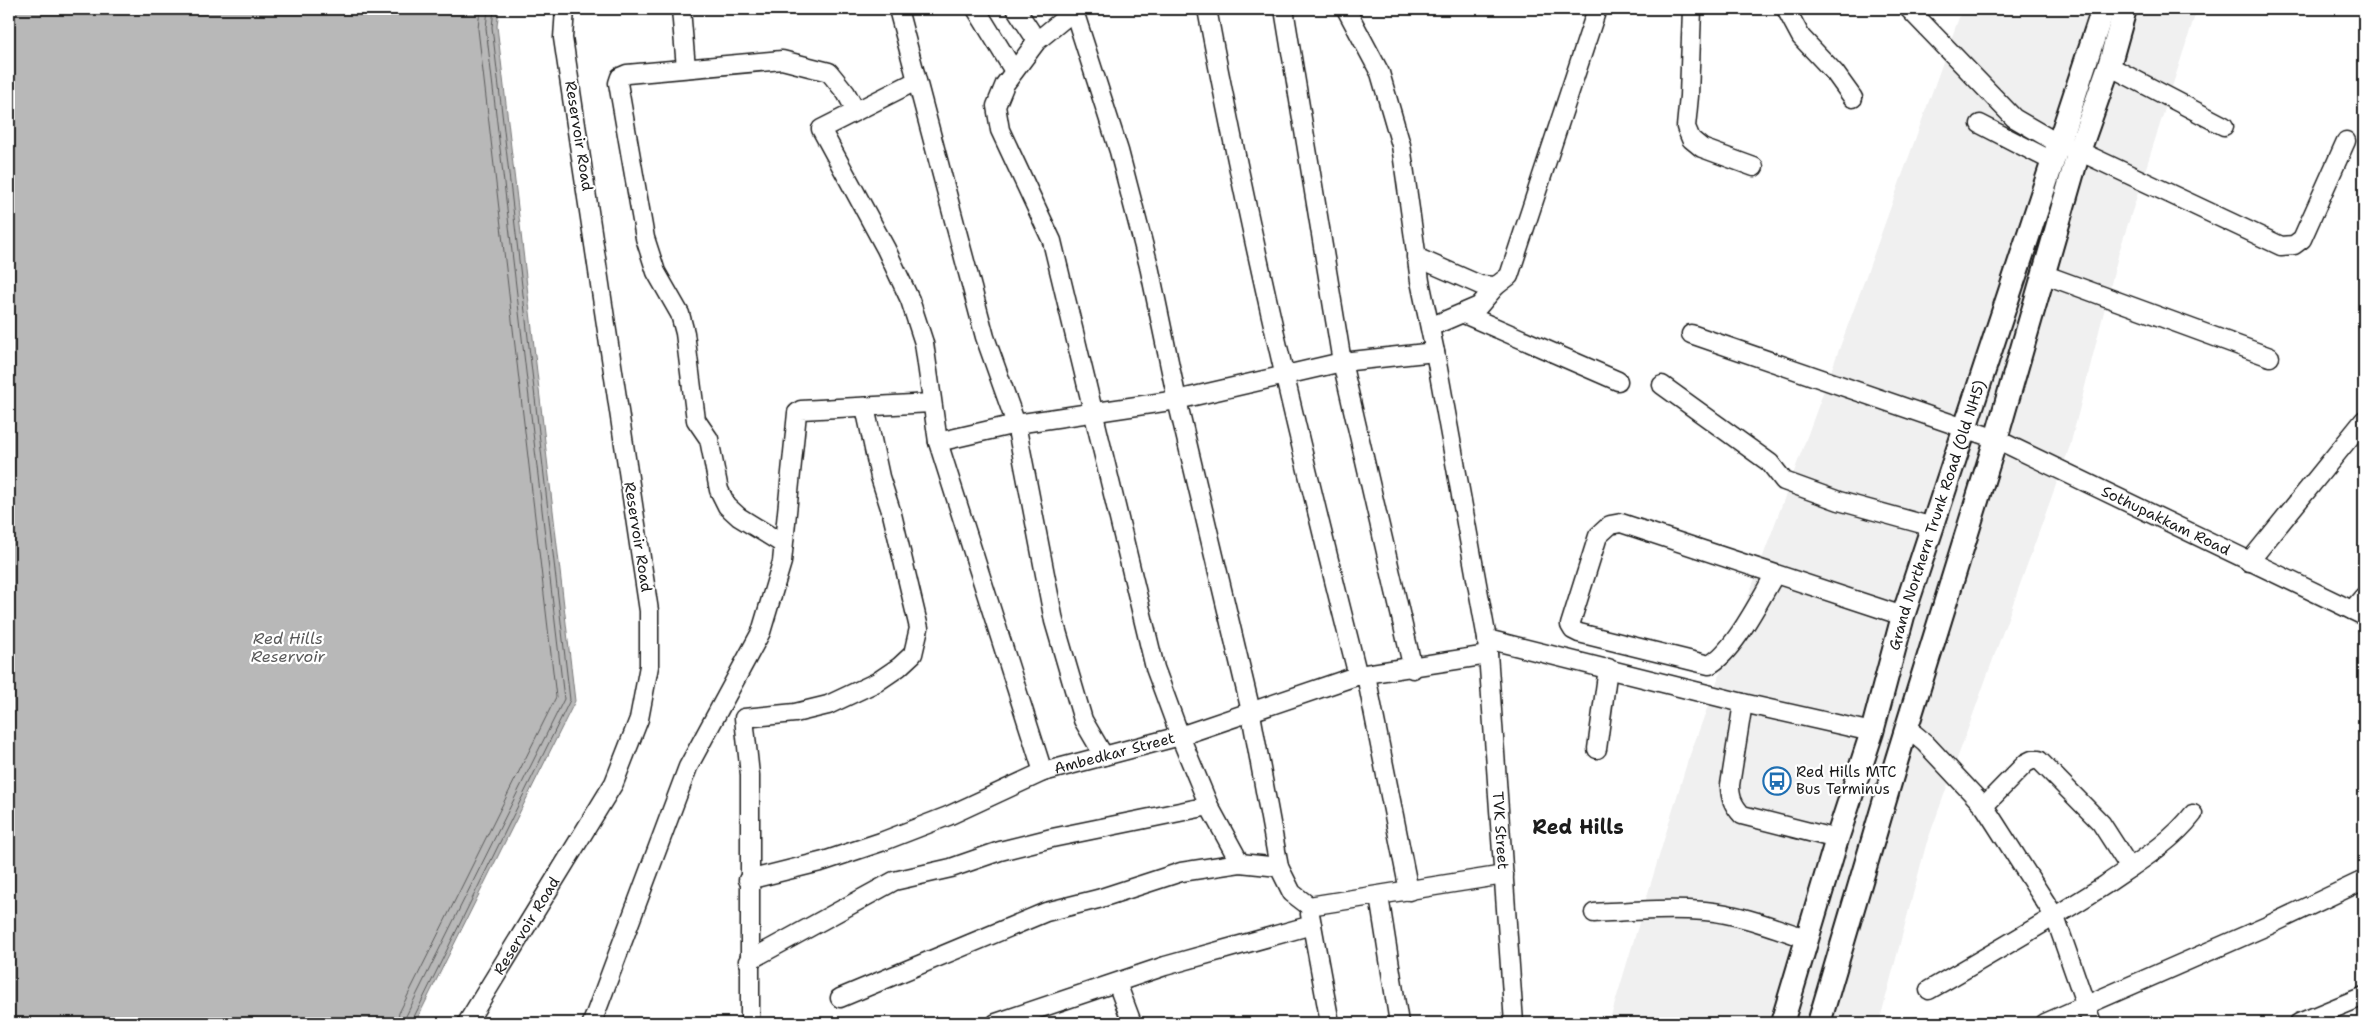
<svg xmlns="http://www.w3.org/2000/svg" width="2373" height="1032" viewBox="0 0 2373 1032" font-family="'Shantell Sans',sans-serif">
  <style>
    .built { fill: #f0f0f0 }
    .water { fill: #b8b8b8; stroke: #7a7a7a }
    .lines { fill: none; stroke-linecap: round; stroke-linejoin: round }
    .shore { stroke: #5a5a5a; stroke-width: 1 }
    .minor-casing { stroke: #1c1c1c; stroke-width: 21 }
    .major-casing { stroke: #1c1c1c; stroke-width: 26 }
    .minor { stroke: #fff; stroke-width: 18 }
    .major { stroke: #fff; stroke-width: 22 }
    .labels { text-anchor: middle; stroke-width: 4.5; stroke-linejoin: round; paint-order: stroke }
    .street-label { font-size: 15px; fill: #1c1c1c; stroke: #fff }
    .poi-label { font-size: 15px; fill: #1c1c1c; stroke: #fff; text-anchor: start }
    .water-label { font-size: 16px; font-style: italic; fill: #5a5a5a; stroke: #fff }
    .district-label { font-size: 20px; font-weight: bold; fill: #1c1c1c; stroke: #fff }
  </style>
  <rect width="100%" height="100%" fill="#fff"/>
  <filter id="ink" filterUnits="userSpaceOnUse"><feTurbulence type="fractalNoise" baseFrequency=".02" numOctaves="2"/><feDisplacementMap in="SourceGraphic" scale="10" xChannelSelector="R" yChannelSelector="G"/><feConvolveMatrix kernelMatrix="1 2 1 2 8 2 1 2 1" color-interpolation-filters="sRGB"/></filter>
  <g filter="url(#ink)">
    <path class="built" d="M 1962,9 L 2197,9 L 2119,252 L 2070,446 L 1926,845 L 1879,1023 L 1609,1023 L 1687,763 L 1862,287 Z"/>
    <path class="water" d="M 9,9 L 499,9 L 497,26 L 575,701 L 415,1023 L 9,1023 Z"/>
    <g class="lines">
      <g class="shore">
        <path d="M 397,1023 L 399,1013 L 556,697 L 478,29 L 480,9"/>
        <path d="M 405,1023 L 406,1016 L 564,699 L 486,28 L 488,9"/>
        <path d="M 411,1023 L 570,700 L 492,27 L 494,9"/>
      </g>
      <g class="minor-casing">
        <g id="minor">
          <path d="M 681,9 L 686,68"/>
          <path d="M 898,9 L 985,337 L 1016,424 L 1054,621 L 1083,720 L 1104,756"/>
          <path d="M 976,9 L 1014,71"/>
          <path d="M 1016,9 L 1037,41"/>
          <path d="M 1076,9 L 1037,41 L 1005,84 L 996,106 L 1000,130 L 1052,241 L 1155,668 L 1180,736 L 1209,806 L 1240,863"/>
          <path d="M 1207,9 C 1249,233 1302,455 1358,676"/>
          <path d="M 1284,9 L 1342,362 L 1413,669"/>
          <path id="s1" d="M 1346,9 L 1380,73 L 1401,145 L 1420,281 L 1435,352 L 1487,639 L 1514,1023"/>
          <path d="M 1692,9 L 1689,96 L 1686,127 L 1691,139 L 1702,148 L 1754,167"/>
          <path d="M 1786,9 L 1801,37 L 1835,73 L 1853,98"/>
          <path d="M 1909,9 L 2014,118 L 2059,144 L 2079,151 L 2281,246 L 2294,245 L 2302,239 L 2346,141"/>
          <path d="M 1074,11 L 1119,151 L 1149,266 L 1177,400 L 1249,703 L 1279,867 L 1292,893 L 1309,906 L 1504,875"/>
          <path d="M 2109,66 L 2224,126"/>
          <path d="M 916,81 L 821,129 L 886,249 L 910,300 L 924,343 L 938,442 L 1043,772"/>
          <path d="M 1980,124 L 2052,161"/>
          <path d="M 1416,257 L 1480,285 L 1496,286 L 1509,276 L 1597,9"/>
          <path d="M 2043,274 L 2270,357"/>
          <path d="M 1464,314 L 1618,381"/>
          <path d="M 1430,327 L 1479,306 L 1496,286"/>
          <path id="s2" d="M 1691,334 L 1996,439 L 2364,616"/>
          <path d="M 1662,385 L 1770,463 L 1784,481 L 1839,501 L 1933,527"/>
          <path d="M 938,442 L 1016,424 L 1177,400 L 1342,362 L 1435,352"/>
          <path d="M 783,544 L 739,517 L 727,506 L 719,490 L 709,439 L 696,420 L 685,333 L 680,314 L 656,272 L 645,238 L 618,83 L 620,77 L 627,74 L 782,60 L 829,72 L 846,93 L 856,111"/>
          <path d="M 2249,562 L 2364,420"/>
          <path d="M 1775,574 C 1760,599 1734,652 1709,665 L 1579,633 L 1573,630 L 1570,625 L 1598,536 L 1610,525 L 1621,523 L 1903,616"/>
          <path d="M 2352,610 L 2364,596"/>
          <path d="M 1487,639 L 1743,703 L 1872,732"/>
          <path d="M 1366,675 L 1409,891"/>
          <path d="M 1743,703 L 1730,785 C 1730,798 1733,805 1742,815 L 1837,839"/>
          <path d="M 1907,728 L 1925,743 L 1984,806 L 2055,917 L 2092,1023"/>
          <path d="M 1597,749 L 1608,668"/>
          <path d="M 1984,806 L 2026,763 L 2032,760 L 2039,760 L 2101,823 L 2130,868"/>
          <path id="s3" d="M 748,880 L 824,861 L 881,842 L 948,816 L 1043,772 L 1180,736 L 1359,675 L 1488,655"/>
          <path d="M 1379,896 L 1399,1023"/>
          <path d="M 1594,913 C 1631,911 1668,908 1705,911 C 1740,914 1775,928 1808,939"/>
          <path d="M 1310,914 L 1330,1023"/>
          <path d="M 748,961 L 894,881 L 951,868 L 1000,851 L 1052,838 L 1209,806"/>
          <path d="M 1117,983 L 1132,1023"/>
          <path d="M 1929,990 C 1988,956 2047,922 2105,885 C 2135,864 2171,843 2193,814"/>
          <path d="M 840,998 L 1046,912 L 1098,899 L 1181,872 L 1240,863 L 1279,867"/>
          <path id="s4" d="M 467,1023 L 614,783 L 639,719 L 649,666 L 649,611 L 563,38 L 565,9"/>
          <path d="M 592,1023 L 688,767 L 761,632 L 782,562 L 797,413 L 801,410 L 931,403"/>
          <path d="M 750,1023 L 750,775 L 744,718 L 795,713 L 828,705 L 877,682 L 899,667 L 913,654 L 919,628 L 892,514 L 880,477 L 865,407"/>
          <path d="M 996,1023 L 1165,966 L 1312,925"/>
          <path d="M 2045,1023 L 2267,926 L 2364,880"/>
          <path d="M 2299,1023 L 2364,996"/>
        </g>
      </g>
      <g class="major-casing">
        <g id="major">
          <path id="s5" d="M 1782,1023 L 1837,839 L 1872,732 L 1903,616 L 2103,9"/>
          <path d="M 1819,1023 L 1897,759 L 1996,439 L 2079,151 L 2109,66 L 2125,9"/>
        </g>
      </g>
      <use href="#minor" class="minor"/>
      <use href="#major" class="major"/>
    </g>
  </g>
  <defs>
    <g id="bus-ring" transform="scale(1.4375)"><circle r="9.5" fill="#fff" stroke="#1f6fb2" stroke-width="1.5"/><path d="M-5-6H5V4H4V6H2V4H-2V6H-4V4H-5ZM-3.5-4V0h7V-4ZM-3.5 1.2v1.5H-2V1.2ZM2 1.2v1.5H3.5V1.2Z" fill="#1f6fb2"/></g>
  </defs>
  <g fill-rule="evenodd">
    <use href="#bus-ring" x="1777" y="781"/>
  </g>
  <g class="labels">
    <g class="street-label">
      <text transform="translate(579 136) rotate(81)" y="5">Reservoir Road</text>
      <text dy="5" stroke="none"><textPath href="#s5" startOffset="531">Grand Northern Trunk Road (Old NH5)</textPath></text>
      <text dy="5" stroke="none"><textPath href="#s2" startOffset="511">Sothupakkam Road</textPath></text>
      <text transform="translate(638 537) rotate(81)" y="5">Reservoir Road</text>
      <text dy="5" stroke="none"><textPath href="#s3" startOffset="389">Ambedkar Street</textPath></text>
      <text dy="5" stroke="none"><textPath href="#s1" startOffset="841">TVK Street</textPath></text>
      <text dy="5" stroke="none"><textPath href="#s4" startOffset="114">Reservoir Road</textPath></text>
    </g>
    <g class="poi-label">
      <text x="1796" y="777">Red Hills MTC<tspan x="1796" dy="17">Bus Terminus</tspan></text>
    </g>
    <g class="water-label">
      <text x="288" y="644">Red Hills<tspan x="288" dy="18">Reservoir</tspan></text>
    </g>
    <g class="district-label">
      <text x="1578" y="834">Red Hills</text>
    </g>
  </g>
  <rect width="2373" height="1032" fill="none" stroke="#fff" stroke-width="30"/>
  <rect x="15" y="15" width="2343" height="1002" fill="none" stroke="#1c1c1c" stroke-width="2" filter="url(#ink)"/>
</svg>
